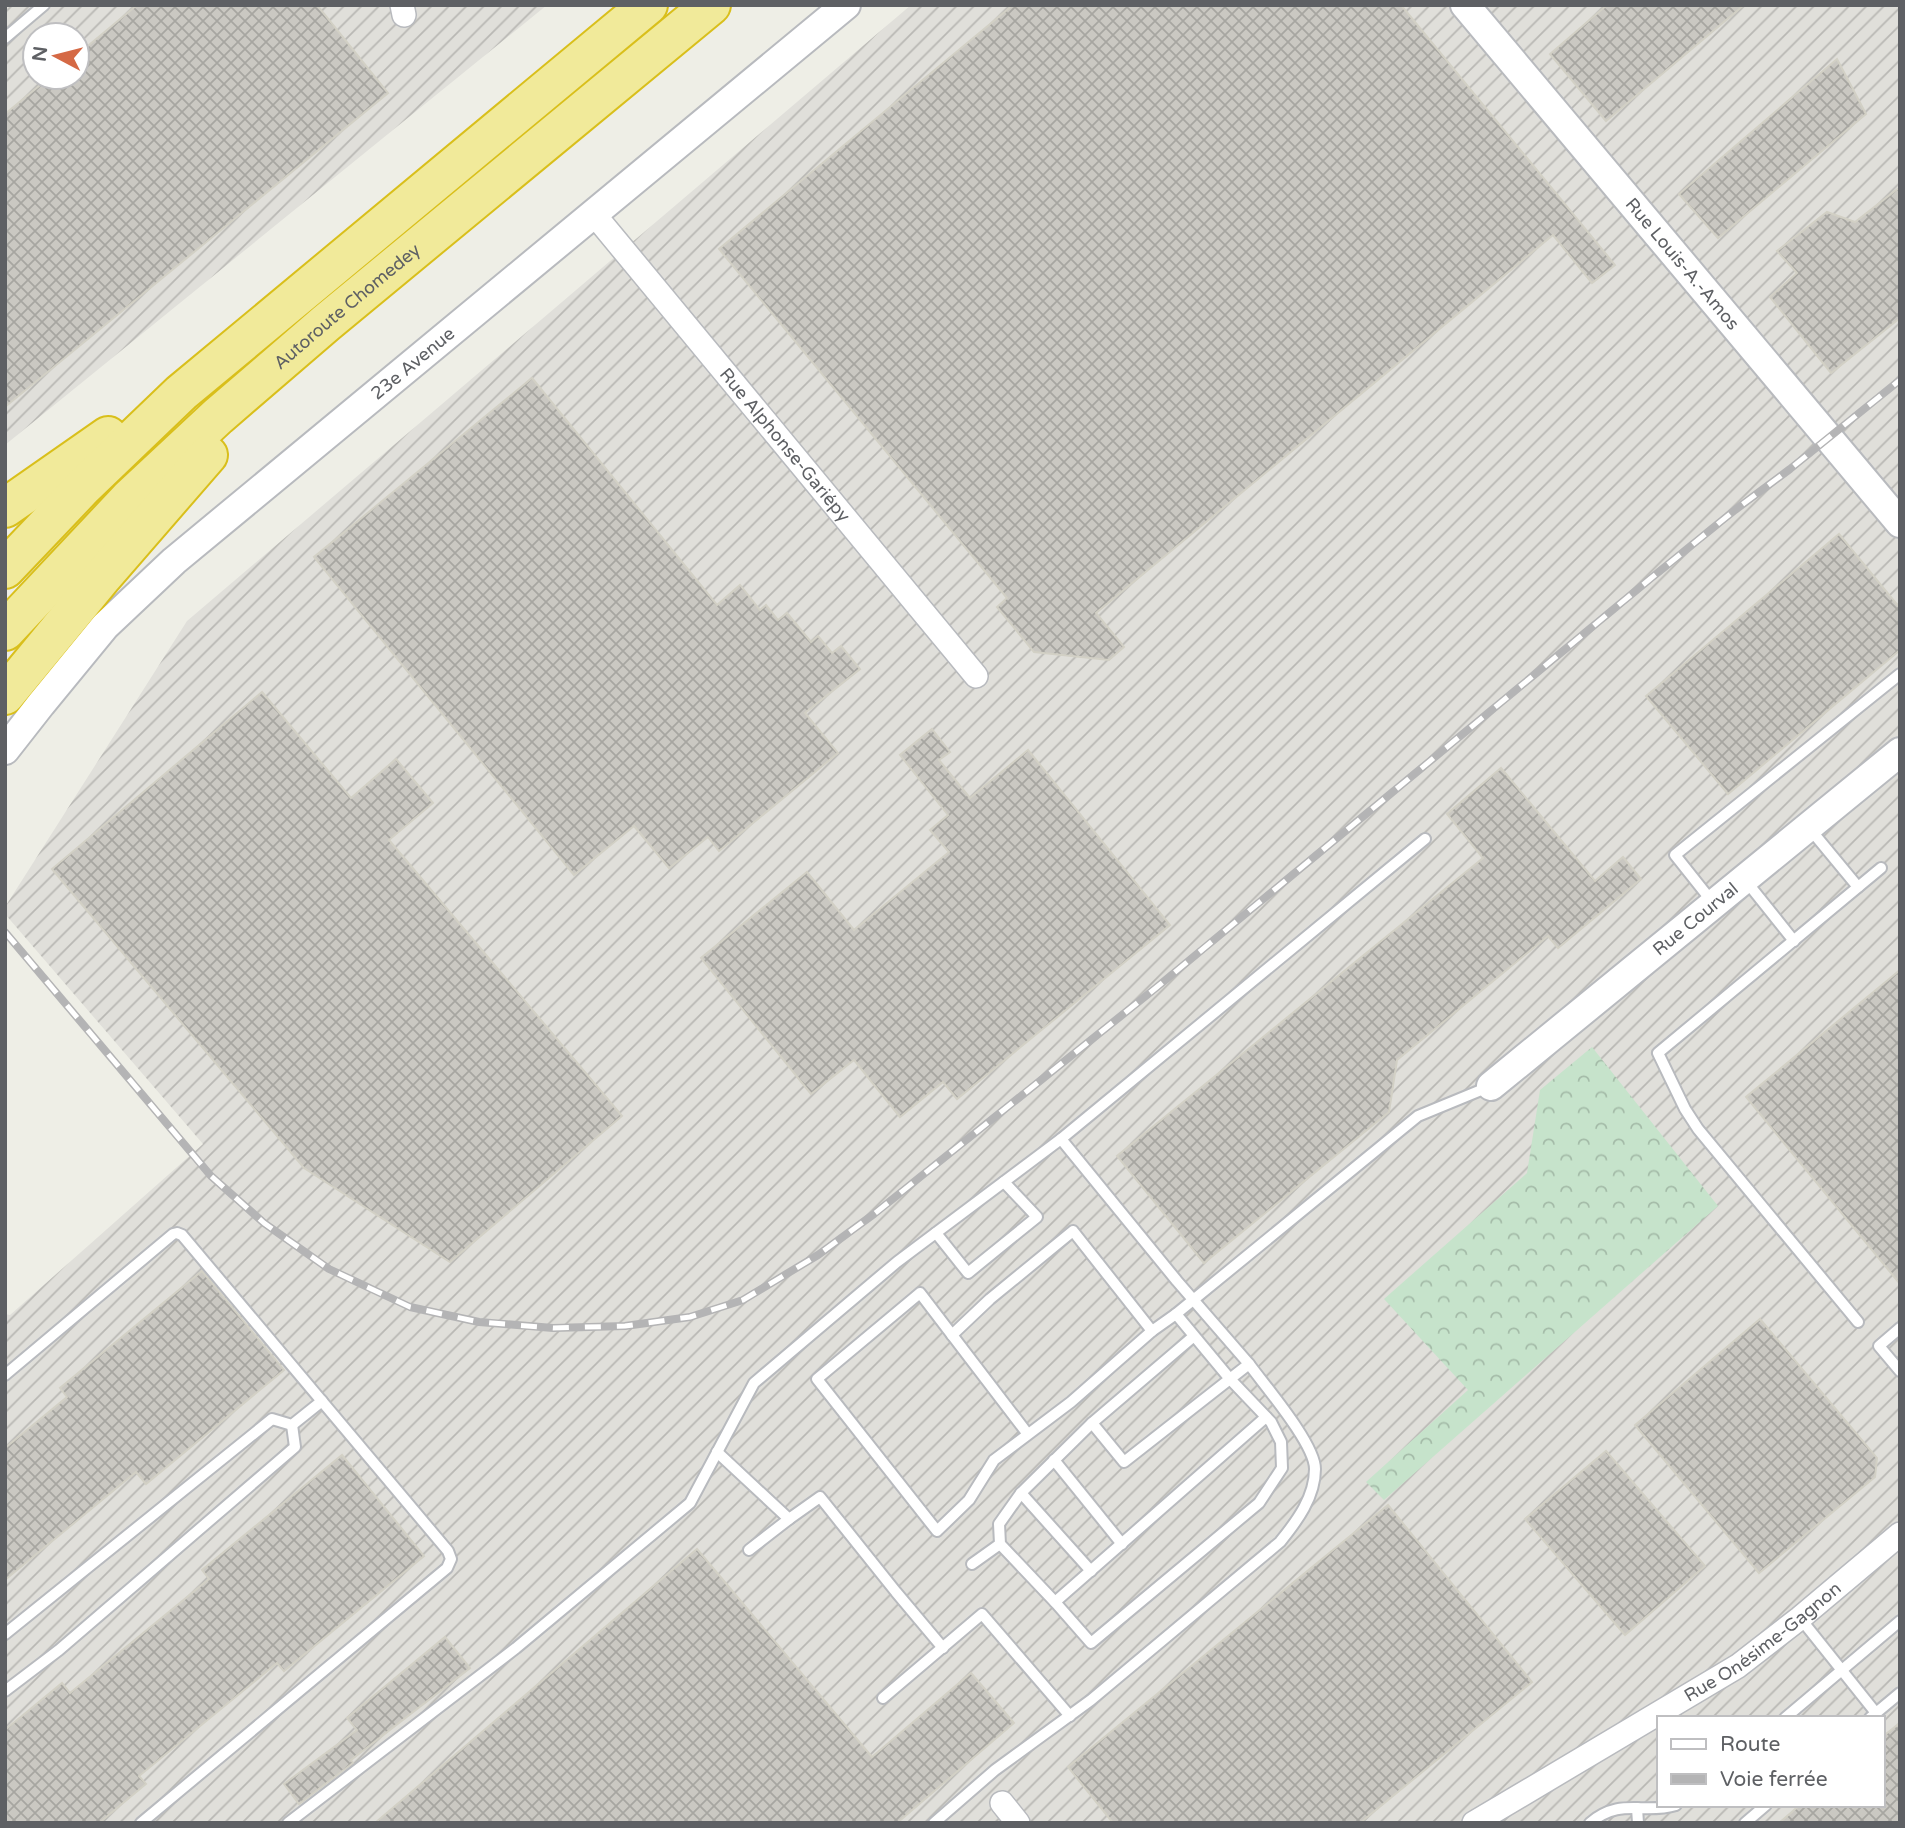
<svg xmlns="http://www.w3.org/2000/svg" width="1905" height="1828" viewBox="0 0 1905 1828" font-family="'Varela Round',sans-serif">
  <style>
    .industrial { fill: url(#industrial-furrows); fill-rule: evenodd }
    .forest { fill: url(#forest-crowns) }
    .building { fill: url(#building-cross-hatch); stroke: #d2d0c5; stroke-width: 2 }
    .lines { fill: none; stroke-linecap: round; stroke-linejoin: round }
    .service-casing { stroke: #b8babe; stroke-width: 14 }
    .minor-casing { stroke: #b8babe; stroke-width: 26 }
    .tertiary-casing { stroke: #b8babe; stroke-width: 32 }
    .motorway-casing { stroke: #d9bf1b; stroke-width: 42 }
    .service { stroke: #fff; stroke-width: 10 }
    .minor { stroke: #fff; stroke-width: 23 }
    .tertiary { stroke: #fff; stroke-width: 28 }
    .motorway { stroke: #f1ea9a; stroke-width: 38 }
    .rail-casing { stroke: #b4b4b5; stroke-width: 8 }
    .rail { stroke: #fff; stroke-width: 5; stroke-dasharray: 16; stroke-linecap: butt }
    .labels { text-anchor: middle; stroke-width: 6; stroke-linejoin: round; paint-order: stroke }
    .street-label { font-size: 18px; fill: #5e6064; stroke: #fff }
  </style>
  <defs>
    <pattern id="industrial-furrows" width="10" height="10" patternUnits="userSpaceOnUse" patternTransform="scale(1.75)"><rect width="10" height="10" fill="#e0dfda"/><path d="M-1 1l2-2M0 10L10 0M9 11l2-2" fill="none" stroke="#b9b8b4"/></pattern>
    <pattern id="forest-crowns" width="20" height="18" patternUnits="userSpaceOnUse" patternTransform="scale(1.75)"><rect width="20" height="18" fill="#c6e3cb"/><path d="M2 6a3 3 0 1 1 6 0M12 15a3 3 0 1 1 6 0" fill="none" stroke="#a4bba8"/></pattern>
    <pattern id="building-cross-hatch" width="8" height="8" patternUnits="userSpaceOnUse" patternTransform="scale(1.75)"><rect width="8" height="8" fill="#cac8c2"/><path d="M0 0l8 8M0 8l8-8" fill="none" stroke="#a7a6a1"/></pattern>
  </defs>
  <rect width="100%" height="100%" fill="#eeeee6"/>
  <g class="industrial">
    <path d="M 5,5 L 547,5 L 5,445 ZM 35,35 L 77,35 L 77,77 L 35,77 Z"/>
    <path d="M 911,5 L 1900,5 L 1900,1823 L 5,1823 L 5,1314 L 10,1315 L 203,1144 L 5,914 L 5,907 L 187,621 ZM 1658,1718 L 1882,1718 L 1882,1805 L 1658,1805 Z"/>
  </g>
  <path class="forest" d="M 1592,1047 L 1718,1206 L 1384,1500 L 1366,1482 L 1468,1390 L 1384,1299 L 1527,1173 L 1540,1090 Z"/>
  <g class="building">
    <path d="M 137,5 L 317,5 L 388,93 L 5,407 L 5,114 L 50,77 L 77,77 L 77,55 Z"/>
    <path d="M 1013,5 L 1401,5 L 1615,265 L 1592,283 L 1553,235 L 1096,613 L 1124,647 L 1109,660 L 1034,652 L 997,607 L 1007,598 L 719,249 Z"/>
    <path d="M 1607,5 L 1744,5 L 1606,121 L 1550,54 Z"/>
    <path d="M 1837,59 L 1866,114 L 1718,238 L 1679,194 Z"/>
    <path d="M 1900,187 L 1900,318 L 1831,373 L 1770,297 L 1797,273 L 1777,251 L 1827,212 L 1855,222 Z"/>
    <path d="M 532,378 L 717,605 L 740,585 L 760,610 L 766,605 L 778,620 L 787,613 L 811,642 L 818,636 L 832,653 L 841,646 L 860,669 L 805,713 L 838,753 L 719,851 L 708,837 L 669,868 L 634,826 L 574,875 L 314,557 Z"/>
    <path d="M 1839,534 L 1900,608 L 1900,650 L 1728,794 L 1646,696 Z"/>
    <path d="M 262,692 L 351,798 L 396,759 L 433,803 L 389,840 L 622,1116 L 450,1262 L 304,1168 L 52,869 Z"/>
    <path d="M 932,729 L 950,752 L 939,760 L 970,798 L 1028,750 L 1170,925 L 957,1099 L 943,1082 L 900,1117 L 854,1060 L 811,1094 L 701,958 L 807,872 L 854,930 L 949,852 L 930,830 L 948,815 L 900,755 Z"/>
    <path d="M 1501,768 L 1595,881 L 1623,857 L 1641,879 L 1558,948 L 1548,936 L 1397,1060 L 1389,1112 L 1204,1263 L 1117,1156 L 1483,858 L 1447,814 Z"/>
    <path d="M 1900,970 L 1900,1284 L 1746,1097 Z"/>
    <path d="M 202,1271 L 284,1370 L 146,1484 L 136,1472 L 5,1580 L 5,1448 L 67,1397 L 60,1388 Z"/>
    <path d="M 1760,1319 L 1877,1458 L 1875,1477 L 1759,1573 L 1635,1425 Z"/>
    <path d="M 1606,1451 L 1705,1566 L 1625,1635 L 1525,1519 Z"/>
    <path d="M 342,1455 L 424,1556 L 284,1671 L 277,1663 L 139,1776 L 146,1784 L 99,1823 L 5,1823 L 5,1730 L 62,1683 L 70,1693 L 209,1579 L 202,1570 Z"/>
    <path d="M 1388,1505 L 1532,1682 L 1360,1823 L 1113,1823 L 1068,1767 Z"/>
    <path d="M 697,1549 L 872,1757 L 971,1673 L 1014,1723 L 897,1823 L 375,1823 Z"/>
    <path d="M 445,1637 L 470,1668 L 351,1760 L 353,1763 L 299,1804 L 284,1784 L 357,1730 L 347,1718 Z"/>
    <path d="M 1900,1723 L 1900,1823 L 1779,1823 L 1800,1805 L 1882,1805 L 1882,1737 Z"/>
  </g>
  <g class="lines">
    <g class="service-casing">
      <g id="service">
        <path d="M 5,38 L 44,5"/>
        <path d="M 1810,829 L 1858,887"/>
        <path d="M 1746,881 L 1794,941"/>
        <path d="M 1714,904 L 1675,855 L 1900,674"/>
        <path d="M 1061,1139 L 1425,839"/>
        <path d="M 936,1233 L 968,1273 L 1037,1217 L 1004,1182"/>
        <path d="M 1176,1314 L 1230,1379 L 1271,1422 L 1281,1442 L 1282,1468 L 1259,1503 L 1091,1643 L 1055,1602 L 1000,1544 L 999,1524 L 1021,1493 L 1092,1423 L 1194,1336"/>
        <path d="M 1858,1322 L 1698,1129 L 1685,1109 L 1658,1053 L 1881,868"/>
        <path d="M 1900,1328 L 1879,1346 L 1900,1371"/>
        <path d="M 952,1335 L 990,1299 L 1073,1231 L 1152,1331"/>
        <path d="M 5,1375 L 173,1234 L 177,1233 L 182,1235 L 448,1551 L 451,1559 L 447,1568 L 141,1823"/>
        <path d="M 1027,1433 L 920,1293 L 817,1379 L 937,1531 L 969,1500 L 994,1460 L 1071,1402 L 1152,1331 L 1176,1314 L 1418,1116 L 1491,1086"/>
        <path d="M 717,1452 L 789,1519 L 820,1497 L 896,1592 L 943,1648"/>
        <path d="M 1054,1460 L 1122,1544"/>
        <path d="M 1021,1493 L 1091,1571"/>
        <path d="M 749,1550 L 789,1519"/>
        <path d="M 972,1564 L 1000,1544"/>
        <path d="M 1055,1602 L 1266,1417"/>
        <path d="M 1800,1618 L 1876,1713"/>
        <path d="M 5,1634 L 272,1419 L 292,1425 L 322,1401"/>
        <path d="M 5,1691 L 59,1650 L 295,1447 L 292,1425"/>
        <path d="M 883,1698 L 982,1614 L 1070,1716"/>
        <path d="M 1785,1718 L 1900,1621"/>
        <path d="M 1870,1718 L 1900,1693"/>
        <path d="M 1637,1808 L 1638,1823"/>
        <path d="M 288,1823 L 516,1648 L 690,1503 L 754,1383 L 897,1262 L 1061,1139 L 1177,1281 L 1249,1364 L 1124,1462 L 1092,1423"/>
        <path d="M 934,1823 L 995,1770 L 1091,1700 L 1280,1542 C 1297,1521 1315,1497 1315,1469 C 1315,1444 1265,1386 1249,1364"/>
        <path d="M 1590,1823 C 1621,1797 1643,1815 1676,1805"/>
        <path d="M 1745,1823 L 1766,1805"/>
      </g>
    </g>
    <g class="minor-casing">
      <g id="minor">
        <path d="M 402,5 L 404,15"/>
        <path id="s1" d="M 593,213 L 976,676"/>
        <path d="M 1002,1803 L 1018,1823"/>
        <path id="s2" d="M 1474,1823 L 1738,1666 L 1800,1618 L 1900,1534"/>
      </g>
    </g>
    <g class="tertiary-casing">
      <g id="tertiary">
        <path id="s3" d="M 1465,5 L 1900,523"/>
        <path id="s4" d="M 5,750 L 41,704 L 105,626 L 174,561 L 846,5"/>
        <path id="s5" d="M 1491,1086 L 1900,752"/>
      </g>
    </g>
    <g class="motorway-casing">
      <g id="motorway">
        <path d="M 5,508 L 108,436"/>
        <path d="M 5,569 L 84,486 L 181,393 L 648,5"/>
        <path id="s6" d="M 5,631 L 129,499 L 218,416 L 326,323 L 711,5"/>
        <path d="M 5,695 L 103,576 L 208,455"/>
      </g>
    </g>
    <use href="#service" class="service"/>
    <use href="#minor" class="minor"/>
    <use href="#tertiary" class="tertiary"/>
    <use href="#motorway" class="motorway"/>
    <g class="rail-casing">
      <path id="rail" d="M 5,932 L 211,1176 L 264,1223 L 329,1269 L 410,1307 L 479,1322 L 553,1328 L 625,1326 L 690,1317 L 743,1300 L 818,1255 L 874,1214 L 1157,987 L 1650,579 L 1735,510 L 1790,469 L 1900,380"/>
    </g>
    <use href="#rail" class="rail"/>
  </g>
  <g class="labels">
    <g class="street-label">
      <text dy="6" stroke="none"><textPath href="#s3" startOffset="338">Rue Louis-A.-Amos</textPath></text>
      <text dy="6" stroke="none"><textPath href="#s6" startOffset="472">Autoroute Chomedey</textPath></text>
      <text dy="6" stroke="none"><textPath href="#s4" startOffset="564">23e Avenue</textPath></text>
      <text dy="6" stroke="none"><textPath href="#s1" startOffset="301">Rue Alphonse-Gariépy</textPath></text>
      <text dy="6" stroke="none"><textPath href="#s5" startOffset="264">Rue Courval</textPath></text>
      <text dy="6" stroke="none"><textPath href="#s2" startOffset="341">Rue Onésime-Gagnon</textPath></text>
    </g>
  </g>
  <rect width="1905" height="1828" fill="none" stroke="#5e6064" stroke-width="14"/>
  <rect x="1657" y="1716" width="228" height="91" fill="#ffffff" stroke="#bfbfc1" stroke-width="2"/>
  <rect x="1671" y="1739" width="35" height="10" fill="#ffffff" stroke="#bfbfc1" stroke-width="2"/>
  <text x="1720" y="1751" font-size="21" fill="#5e6064">Route</text>
  <rect x="1671" y="1774" width="35" height="10" fill="#b4b4b5" stroke="#bfbfc1" stroke-width="2"/>
  <text x="1720" y="1786" font-size="21" fill="#5e6064">Voie ferrée</text>
  <g transform="translate(56 56) rotate(277)"><circle r="33" fill="#ffffff" stroke="#bfbfc1" stroke-width="2"/>
  <path d="M0-5L12 26L0 18L-12 26Z" fill="#d56945"/>
  <text y="-10" font-size="19" font-weight="bold" text-anchor="middle" fill="#5e6064">N</text>
  </g>
</svg>
